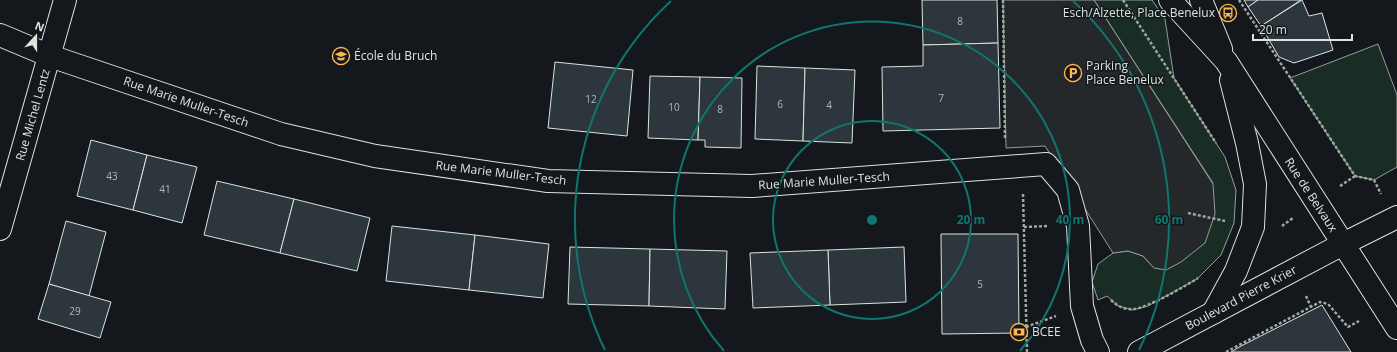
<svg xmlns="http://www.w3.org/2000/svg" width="1397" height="352" viewBox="0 0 1397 352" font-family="'Open Sans',sans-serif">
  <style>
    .green { fill: #1a2d24; stroke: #939e99 }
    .parking { fill: #24282b; stroke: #939e99 }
    .building { fill: #2c363c; stroke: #d8e6dc }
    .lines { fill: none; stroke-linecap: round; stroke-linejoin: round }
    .minor-casing { stroke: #d8e6dc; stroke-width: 24 }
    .major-casing { stroke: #d8e6dc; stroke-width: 24 }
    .path { stroke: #9da8a2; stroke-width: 2.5; stroke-dasharray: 3 2; stroke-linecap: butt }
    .minor { stroke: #14181c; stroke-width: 22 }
    .major { stroke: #14181c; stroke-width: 22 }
    .ring { fill: none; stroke: #0f766e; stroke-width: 2 }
    .labels { text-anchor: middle; stroke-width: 3; stroke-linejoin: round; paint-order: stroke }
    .number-label { font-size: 10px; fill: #adbab4 }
    .poi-label { font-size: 12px; fill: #d8e6dc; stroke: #14181c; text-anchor: start }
    .street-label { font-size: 12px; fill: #d8e6dc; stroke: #14181c }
    .centre { fill: #0f766e; stroke: #14181c; stroke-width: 2 }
    .ring-label { font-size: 12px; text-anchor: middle; font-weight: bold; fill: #0f766e; stroke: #14181c; stroke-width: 3; stroke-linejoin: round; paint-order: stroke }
  </style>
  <rect width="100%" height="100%" fill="#14181c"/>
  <g class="green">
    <path d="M 1094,0 L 1152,0 L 1165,19 L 1174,78 L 1225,157 L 1236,190 L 1234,223 L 1221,255 L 1197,279 L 1148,306 L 1133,310 L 1118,306 L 1107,296 L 1098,300 L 1092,282 L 1098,264 L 1113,253 L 1128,251 L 1143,256 L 1154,268 L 1213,183 Z"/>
    <path d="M 1378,44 L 1397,95 L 1397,167 L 1374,180 L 1355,176 L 1290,78 Z"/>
  </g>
  <path class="parking" d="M 1003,0 L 1094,0 L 1213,184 L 1215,214 L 1205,243 L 1181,262 L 1166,270 L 1154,268 L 1143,256 L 1128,251 L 1113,253 L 1045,146 L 1006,148 Z"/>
  <g class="building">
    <path d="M 922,0 L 997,0 L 998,43 L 923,45 Z"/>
    <path d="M 1244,0 L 1258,0 L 1248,7 Z"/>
    <path d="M 1258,0 L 1301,0 L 1261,26 L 1248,7 Z"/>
    <path d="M 1302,0 L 1309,16 L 1322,13 L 1333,50 L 1294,63 L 1279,57 L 1261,26 Z"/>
    <path d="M 998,43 L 1000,128 L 883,131 L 882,67 L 923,66 L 923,45 Z"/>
    <path d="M 555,62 L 633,70 L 627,136 L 548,128 Z"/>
    <path d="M 757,66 L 805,68 L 803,141 L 755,139 Z"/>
    <path d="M 805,68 L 855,70 L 852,143 L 803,141 Z"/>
    <path d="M 650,76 L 700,77 L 698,140 L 648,138 Z"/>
    <path d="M 700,77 L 742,78 L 741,148 L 705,147 L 705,140 L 698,140 Z"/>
    <path d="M 91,140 L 147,155 L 133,210 L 77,196 Z"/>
    <path d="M 147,155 L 197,167 L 182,223 L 133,210 Z"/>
    <path d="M 217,181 L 294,199 L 280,253 L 204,235 Z"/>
    <path d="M 294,199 L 370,218 L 357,271 L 280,253 Z"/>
    <path d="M 66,221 L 106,232 L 89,296 L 49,284 Z"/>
    <path d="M 392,226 L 475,235 L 469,290 L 386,281 Z"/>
    <path d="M 941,234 L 1018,234 L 1019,333 L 942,334 Z"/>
    <path d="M 475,235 L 549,244 L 543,298 L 469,290 Z"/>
    <path d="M 570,247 L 650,249 L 649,306 L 568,304 Z"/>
    <path d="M 904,247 L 906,302 L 830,305 L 828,250 Z"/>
    <path d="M 650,249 L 727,251 L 725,309 L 649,306 Z"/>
    <path d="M 828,250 L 830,305 L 753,308 L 750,253 Z"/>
    <path d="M 49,284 L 111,302 L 100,338 L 38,319 Z"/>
    <path d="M 1322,305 L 1351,352 L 1231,352 L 1241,346 Z"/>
  </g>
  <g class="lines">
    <g class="minor-casing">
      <g id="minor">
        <path d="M 1170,0 L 1226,61 L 1397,328"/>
        <path d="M 1201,0 L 1221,49"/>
        <path d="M 0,35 L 50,56 L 281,134 L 375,156 L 548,181 L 752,186 L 1046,164 L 1068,190 L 1078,226 L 1082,306 L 1092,340 L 1098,352"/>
        <path d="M 0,229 L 65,0"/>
        <path d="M 1213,313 L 1236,271 L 1253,227 L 1255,184 L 1247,143 L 1231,80"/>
      </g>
    </g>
    <g class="major-casing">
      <path id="major" d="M 1139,352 L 1343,244 L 1397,217"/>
    </g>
    <g class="path">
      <path d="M 1003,0 L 1005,138"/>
      <path d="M 1123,0 L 1216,143"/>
      <path d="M 1239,0 L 1355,176 L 1374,180 L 1381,194"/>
      <path d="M 1340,186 L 1355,176"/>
      <path d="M 1023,194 L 1027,352"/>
      <path d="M 1188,213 L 1225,221"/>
      <path d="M 1282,226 L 1293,218"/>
      <path d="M 1024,227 L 1048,226"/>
      <path d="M 1306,296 L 1311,307"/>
      <path d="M 1111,300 C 1117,306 1125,310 1134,309 C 1147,308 1186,286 1198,278"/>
      <path d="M 1026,327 L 1056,316"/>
      <path d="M 1226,352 L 1320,302 L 1328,304 L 1348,327 L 1359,321"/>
    </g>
    <use href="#minor" class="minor"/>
    <use href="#major" class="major"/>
  </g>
  <g class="ring">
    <circle cx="872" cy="220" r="99"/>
    <path d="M724 351A198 198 0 1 1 1020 351"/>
    <path d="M605 350A297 297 0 0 1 671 1M1073 1A297 297 0 0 1 1139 350"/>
  </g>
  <defs>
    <g id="bus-ring" transform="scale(0.9)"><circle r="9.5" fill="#14181c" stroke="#ffb74d" stroke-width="1.5"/><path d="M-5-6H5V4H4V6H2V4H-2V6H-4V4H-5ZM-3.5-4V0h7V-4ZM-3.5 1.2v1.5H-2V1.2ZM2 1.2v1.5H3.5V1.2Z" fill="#ffb74d"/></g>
    <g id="school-ring" transform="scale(0.9)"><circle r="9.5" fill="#14181c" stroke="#ffb74d" stroke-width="1.5"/><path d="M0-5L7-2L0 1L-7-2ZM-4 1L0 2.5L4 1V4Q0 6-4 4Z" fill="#ffb74d"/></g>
    <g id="parking-ring" transform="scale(0.9)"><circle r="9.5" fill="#14181c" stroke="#ffb74d" stroke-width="1.5"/><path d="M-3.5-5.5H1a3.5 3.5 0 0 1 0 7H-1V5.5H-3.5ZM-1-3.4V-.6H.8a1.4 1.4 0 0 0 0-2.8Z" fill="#ffb74d"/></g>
    <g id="bank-ring" transform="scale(0.9)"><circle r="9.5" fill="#14181c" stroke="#ffb74d" stroke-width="1.5"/><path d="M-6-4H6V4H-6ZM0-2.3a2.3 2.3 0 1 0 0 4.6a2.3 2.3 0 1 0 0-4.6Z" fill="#ffb74d"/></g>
  </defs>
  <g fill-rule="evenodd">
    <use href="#bus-ring" x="1228" y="13"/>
    <use href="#school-ring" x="341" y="56"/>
    <use href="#parking-ring" x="1073" y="73"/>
    <use href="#bank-ring" x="1019" y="332"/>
  </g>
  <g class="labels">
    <g class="number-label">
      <text x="960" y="25">8</text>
      <text x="941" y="102">7</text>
      <text x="591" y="103">12</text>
      <text x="780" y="108">6</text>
      <text x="829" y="109">4</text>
      <text x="674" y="111">10</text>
      <text x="720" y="113">8</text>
      <text x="112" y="180">43</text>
      <text x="165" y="193">41</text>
      <text x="980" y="288">5</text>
      <text x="75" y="315">29</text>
    </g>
    <g class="poi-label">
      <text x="1215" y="17" text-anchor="end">Esch/Alzette, Place Benelux</text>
      <text x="354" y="60">École du Bruch</text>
      <text x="1086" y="70">Parking<tspan x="1086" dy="14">Place Benelux</tspan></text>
      <text x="1032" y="336">BCEE</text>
    </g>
    <g class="street-label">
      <text transform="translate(186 102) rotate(19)" y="4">Rue Marie Muller-Tesch</text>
      <text transform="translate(33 115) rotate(-74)" y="4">Rue Michel Lentz</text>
      <text transform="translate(501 173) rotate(7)" y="4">Rue Marie Muller-Tesch</text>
      <text transform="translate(824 181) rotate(-4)" y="4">Rue Marie Muller-Tesch</text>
      <text transform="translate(1311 195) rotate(57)" y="4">Rue de Belvaux</text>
      <text transform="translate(1241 298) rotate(-28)" y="4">Boulevard Pierre Krier</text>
    </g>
  </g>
  <circle cx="872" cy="220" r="6" class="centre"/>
  <g class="ring-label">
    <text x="971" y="224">20 m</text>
    <text x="1070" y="224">40 m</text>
    <text x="1169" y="224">60 m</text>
  </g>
  <g transform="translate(36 36) rotate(21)" stroke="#14181c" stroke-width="3" paint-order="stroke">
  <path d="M0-3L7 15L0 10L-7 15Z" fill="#d8e6dc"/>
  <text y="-6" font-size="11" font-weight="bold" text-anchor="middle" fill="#d8e6dc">N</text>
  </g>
  <path d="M1253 34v6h99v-6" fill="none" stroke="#d8e6dc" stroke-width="2"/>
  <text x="1259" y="34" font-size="12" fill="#d8e6dc" stroke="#14181c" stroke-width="3" paint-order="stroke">20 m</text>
</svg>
